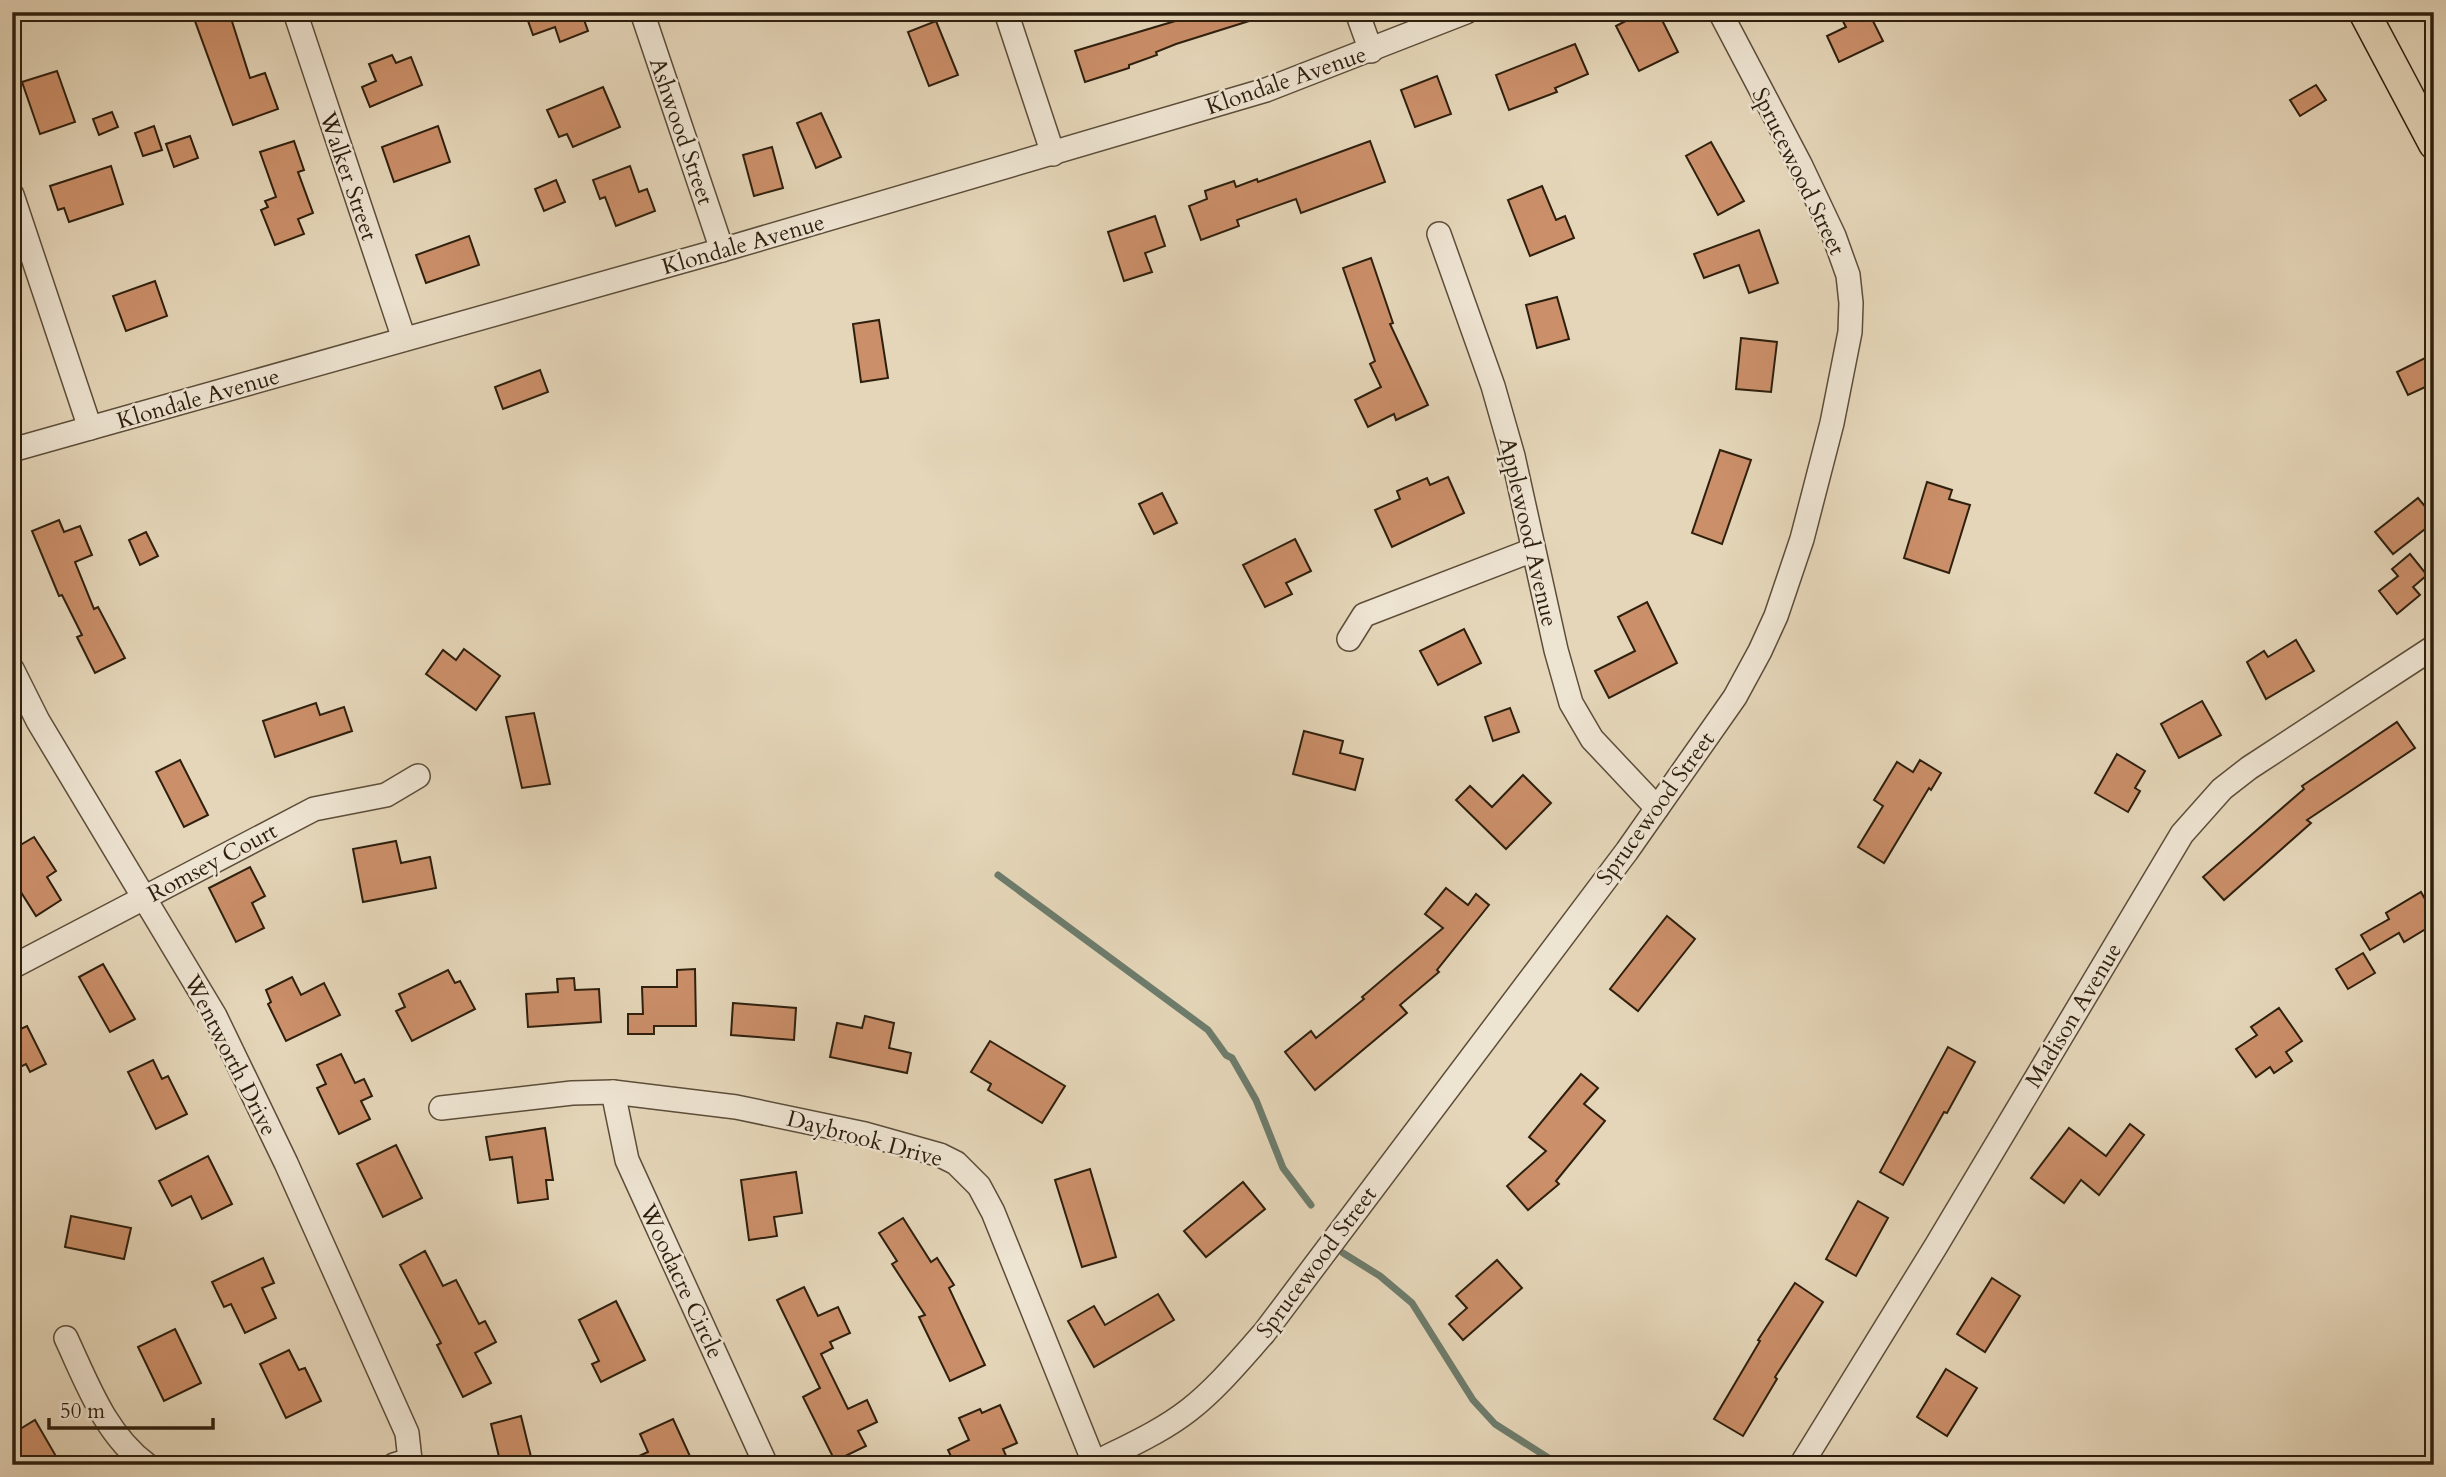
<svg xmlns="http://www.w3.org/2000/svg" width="2446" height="1477" viewBox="0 0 2446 1477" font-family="Cardo,serif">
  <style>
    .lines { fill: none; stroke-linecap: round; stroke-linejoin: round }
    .stream { stroke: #6d7c6c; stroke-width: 7 }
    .building { fill: #cb8f69; stroke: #2e1f0e; stroke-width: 2 }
    .minor-casing { stroke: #5c4d39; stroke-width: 26 }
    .major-casing { stroke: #2e1f0e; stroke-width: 33 }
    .minor { stroke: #eee4d2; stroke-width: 23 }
    .major { stroke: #e5d6b9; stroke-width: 30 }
    .labels { text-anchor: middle; stroke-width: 5; stroke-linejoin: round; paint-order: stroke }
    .street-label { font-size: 23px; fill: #2e1f0e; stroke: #eee4d2 }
  </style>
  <rect width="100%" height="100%" fill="#e5d6b9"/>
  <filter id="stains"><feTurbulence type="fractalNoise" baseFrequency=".00286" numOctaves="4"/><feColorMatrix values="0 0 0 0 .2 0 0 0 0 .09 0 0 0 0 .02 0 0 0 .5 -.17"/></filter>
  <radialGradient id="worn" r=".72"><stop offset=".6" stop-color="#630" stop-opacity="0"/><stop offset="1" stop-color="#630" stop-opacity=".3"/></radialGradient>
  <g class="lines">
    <g class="stream">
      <path d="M 998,875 L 1208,1030 L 1226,1055 L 1232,1058 L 1256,1100 L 1283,1168 L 1311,1205"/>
      <path d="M 1343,1253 L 1380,1276 L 1412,1303 L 1473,1400 L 1495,1424 L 1550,1459 L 1553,1465"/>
    </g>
  </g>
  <g class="building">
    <path d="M 222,12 L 229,12 L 250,78 L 265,73 L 278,109 L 233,125 L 195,21 Z"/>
    <path d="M 543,12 L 590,12 L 590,15 L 583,17 L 588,31 L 560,42 L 555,27 L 533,35 L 527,18 Z"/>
    <path d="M 1191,12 L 1264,12 L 1265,16 L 1176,44 L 1156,52 L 1157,55 L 1129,65 L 1129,68 L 1085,82 L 1075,51 L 1192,16 Z"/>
    <path d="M 1643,12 L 1658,12 L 1678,52 L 1639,71 L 1616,26 Z"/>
    <path d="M 1838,12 L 1858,12 L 1863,21 L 1871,17 L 1883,41 L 1839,62 L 1827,36 L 1846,27 Z"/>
    <path d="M 936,21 L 958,75 L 929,86 L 908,32 Z"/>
    <path d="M 1575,44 L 1588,74 L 1555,88 L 1557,92 L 1509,110 L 1496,75 Z"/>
    <path d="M 392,55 L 396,63 L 411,57 L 422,85 L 370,107 L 362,87 L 376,81 L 369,64 Z"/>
    <path d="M 57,71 L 75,122 L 40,134 L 22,82 Z"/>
    <path d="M 1437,76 L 1451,114 L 1415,127 L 1401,90 Z"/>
    <path d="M 2316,85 L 2326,100 L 2300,116 L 2290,100 Z"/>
    <path d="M 603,87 L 620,127 L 573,147 L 567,134 L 559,137 L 547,110 Z"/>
    <path d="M 112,112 L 118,127 L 99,135 L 93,119 Z"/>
    <path d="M 821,113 L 841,157 L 816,168 L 797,123 Z"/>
    <path d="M 154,126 L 162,150 L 143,156 L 135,133 Z"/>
    <path d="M 438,126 L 450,162 L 394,182 L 382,147 Z"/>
    <path d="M 190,136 L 198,158 L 174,167 L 166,144 Z"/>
    <path d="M 294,141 L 304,170 L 298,172 L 313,213 L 298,219 L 304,234 L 275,245 L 261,210 L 268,207 L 265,201 L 276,197 L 260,152 Z"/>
    <path d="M 1370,141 L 1385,182 L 1301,213 L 1296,199 L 1237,220 L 1239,226 L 1201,240 L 1189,206 L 1207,199 L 1205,191 L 1234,181 L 1236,187 L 1257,179 L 1258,182 Z"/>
    <path d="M 1711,142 L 1744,201 L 1718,215 L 1686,156 Z"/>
    <path d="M 772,147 L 783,188 L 754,196 L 743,155 Z"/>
    <path d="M 111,166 L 123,204 L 69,222 L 64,208 L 58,210 L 50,186 Z"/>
    <path d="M 630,166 L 639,192 L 647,189 L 655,211 L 616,226 L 605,197 L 600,199 L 593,180 Z"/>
    <path d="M 556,180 L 565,202 L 544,211 L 535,189 Z"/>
    <path d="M 1542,186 L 1556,220 L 1565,216 L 1574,238 L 1530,256 L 1508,200 Z"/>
    <path d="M 1155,216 L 1165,246 L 1145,253 L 1152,272 L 1124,281 L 1108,232 Z"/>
    <path d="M 1759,230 L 1778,283 L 1749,293 L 1739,265 L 1704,278 L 1694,254 Z"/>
    <path d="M 469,236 L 479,265 L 426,283 L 416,255 Z"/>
    <path d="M 1371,258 L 1393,323 L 1390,324 L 1428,405 L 1396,420 L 1394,414 L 1368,427 L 1355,400 L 1381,387 L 1370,364 L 1375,361 L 1343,268 Z"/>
    <path d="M 155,281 L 167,316 L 126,331 L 113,296 Z"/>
    <path d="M 1557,297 L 1569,339 L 1537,348 L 1526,305 Z"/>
    <path d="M 879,320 L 888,378 L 861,382 L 853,324 Z"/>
    <path d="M 1741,338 L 1777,342 L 1771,392 L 1736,389 Z"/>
    <path d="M 2425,358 L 2434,377 L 2434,383 L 2408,395 L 2397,372 Z"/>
    <path d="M 540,370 L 548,392 L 503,409 L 495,387 Z"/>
    <path d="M 1720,450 L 1751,460 L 1722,544 L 1692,533 Z"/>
    <path d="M 1448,477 L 1464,513 L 1392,547 L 1375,510 L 1400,499 L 1397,491 L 1427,478 L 1430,485 Z"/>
    <path d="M 1927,482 L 1952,490 L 1949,499 L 1970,505 L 1949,573 L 1904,558 Z"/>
    <path d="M 1162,493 L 1177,523 L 1154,534 L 1139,504 Z"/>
    <path d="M 2418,498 L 2434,517 L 2434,522 L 2393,554 L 2375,532 Z"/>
    <path d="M 59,520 L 64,532 L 80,526 L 92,555 L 75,562 L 94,609 L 98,607 L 125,658 L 95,673 L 77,637 L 82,635 L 62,595 L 59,596 L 32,531 Z"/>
    <path d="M 146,532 L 158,556 L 140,565 L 129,540 Z"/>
    <path d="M 1295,539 L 1311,571 L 1286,583 L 1292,594 L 1265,607 L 1243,565 Z"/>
    <path d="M 2410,554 L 2427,575 L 2413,587 L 2420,595 L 2397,614 L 2379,591 L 2398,576 L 2392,569 Z"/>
    <path d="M 1647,602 L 1677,663 L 1609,698 L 1595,671 L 1635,651 L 1618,617 Z"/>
    <path d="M 1464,629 L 1481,663 L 1438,685 L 1420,651 Z"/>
    <path d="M 2296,640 L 2314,671 L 2266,699 L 2247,662 L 2264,651 L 2268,657 Z"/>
    <path d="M 464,649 L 500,676 L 476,710 L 426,674 L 443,650 L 456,660 Z"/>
    <path d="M 2202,701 L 2221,735 L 2179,758 L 2161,724 Z"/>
    <path d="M 316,703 L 320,715 L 344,707 L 352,731 L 275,757 L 263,721 Z"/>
    <path d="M 1510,708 L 1519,732 L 1493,741 L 1485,717 Z"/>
    <path d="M 534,713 L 550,784 L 522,788 L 506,717 Z"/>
    <path d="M 2397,722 L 2415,748 L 2307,820 L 2311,823 L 2224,900 L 2203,877 L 2304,789 L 2302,786 Z"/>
    <path d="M 1304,731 L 1343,741 L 1340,753 L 1363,759 L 1355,790 L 1293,774 Z"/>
    <path d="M 2117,754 L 2145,771 L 2135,788 L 2140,791 L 2128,812 L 2095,793 Z"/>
    <path d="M 180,760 L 208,815 L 184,827 L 156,772 Z"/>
    <path d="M 1920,760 L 1941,773 L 1931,790 L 1929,788 L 1884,863 L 1858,847 L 1883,806 L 1874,800 L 1897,762 L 1913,772 Z"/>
    <path d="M 1523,775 L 1551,803 L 1506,849 L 1456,800 L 1470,786 L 1492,807 Z"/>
    <path d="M 34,837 L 56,871 L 47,877 L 61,900 L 36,916 L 12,878 L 12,850 Z"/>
    <path d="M 396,841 L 401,863 L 430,857 L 436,888 L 363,902 L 353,849 Z"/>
    <path d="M 250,867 L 265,896 L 252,903 L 264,928 L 236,942 L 209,888 Z"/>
    <path d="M 1446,888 L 1468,905 L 1476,894 L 1489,905 L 1437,970 L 1439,972 L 1400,1005 L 1407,1013 L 1315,1090 L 1285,1052 L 1311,1031 L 1316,1038 L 1364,999 L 1362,997 L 1443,928 L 1425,914 Z"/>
    <path d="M 2421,892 L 2434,915 L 2434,924 L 2404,942 L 2399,933 L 2370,950 L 2361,935 L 2389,919 L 2386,913 Z"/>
    <path d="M 1667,916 L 1695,939 L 1638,1011 L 1610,989 Z"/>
    <path d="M 2363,953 L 2375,973 L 2348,989 L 2336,969 Z"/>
    <path d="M 103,964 L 135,1019 L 110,1032 L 79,977 Z"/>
    <path d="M 695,969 L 696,1026 L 654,1026 L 654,1034 L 628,1034 L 628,1014 L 643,1014 L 642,987 L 677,987 L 677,970 Z"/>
    <path d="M 448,970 L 455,983 L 460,981 L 475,1009 L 412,1041 L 396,1011 L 405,1007 L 399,994 Z"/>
    <path d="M 292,977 L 301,995 L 324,983 L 340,1015 L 286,1041 L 268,1004 L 271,1002 L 266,990 Z"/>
    <path d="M 574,978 L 575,990 L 599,989 L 601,1022 L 528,1027 L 526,994 L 558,992 L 557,979 Z"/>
    <path d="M 733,1003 L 796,1008 L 794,1040 L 731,1035 Z"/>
    <path d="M 2279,1008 L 2302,1041 L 2286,1052 L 2292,1061 L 2274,1073 L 2270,1067 L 2256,1077 L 2236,1049 L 2257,1035 L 2251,1027 Z"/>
    <path d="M 865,1016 L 894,1023 L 889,1048 L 911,1053 L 907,1073 L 830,1057 L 837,1023 L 862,1028 Z"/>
    <path d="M 27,1026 L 46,1064 L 30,1072 L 26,1064 L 12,1071 L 12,1033 Z"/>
    <path d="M 990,1041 L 1065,1086 L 1042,1123 L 988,1090 L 991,1084 L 971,1072 Z"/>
    <path d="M 1948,1047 L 1975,1062 L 1947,1113 L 1944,1112 L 1903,1185 L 1880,1172 Z"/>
    <path d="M 341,1054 L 355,1083 L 364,1079 L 372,1096 L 361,1101 L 370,1119 L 339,1134 L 317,1088 L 326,1084 L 317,1065 Z"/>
    <path d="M 153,1060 L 162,1079 L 168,1076 L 187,1114 L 156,1129 L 128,1072 Z"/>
    <path d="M 1581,1074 L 1598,1088 L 1584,1104 L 1605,1121 L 1556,1181 L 1559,1184 L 1528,1210 L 1507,1186 L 1546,1151 L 1529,1137 Z"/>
    <path d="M 2130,1124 L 2144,1135 L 2099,1195 L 2081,1180 L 2064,1203 L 2031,1178 L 2069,1128 L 2106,1156 Z"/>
    <path d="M 545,1128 L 553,1180 L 546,1180 L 548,1199 L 518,1203 L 512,1157 L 490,1160 L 486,1137 Z"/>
    <path d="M 396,1145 L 422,1198 L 383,1217 L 357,1164 Z"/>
    <path d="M 208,1156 L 232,1204 L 202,1219 L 191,1196 L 172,1206 L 159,1181 Z"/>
    <path d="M 1090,1169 L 1116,1257 L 1082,1267 L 1055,1180 Z"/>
    <path d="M 796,1172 L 802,1213 L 774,1217 L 777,1236 L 749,1240 L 741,1180 Z"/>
    <path d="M 1243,1182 L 1265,1209 L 1206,1257 L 1184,1231 Z"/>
    <path d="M 1858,1201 L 1888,1218 L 1856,1276 L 1826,1259 Z"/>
    <path d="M 71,1216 L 131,1228 L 124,1259 L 65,1247 Z"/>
    <path d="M 903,1218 L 931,1262 L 937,1258 L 954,1285 L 949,1288 L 985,1365 L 950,1381 L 919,1317 L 925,1315 L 892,1264 L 897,1261 L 879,1233 Z"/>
    <path d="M 425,1251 L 443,1286 L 456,1280 L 479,1324 L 485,1321 L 496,1342 L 475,1353 L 491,1383 L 463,1397 L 437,1345 L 441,1343 L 400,1265 Z"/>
    <path d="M 263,1258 L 274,1283 L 262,1288 L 276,1318 L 245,1333 L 231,1304 L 224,1307 L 212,1282 Z"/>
    <path d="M 1497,1260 L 1522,1288 L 1463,1340 L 1449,1324 L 1467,1308 L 1456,1296 Z"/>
    <path d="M 1992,1278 L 2020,1296 L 1985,1352 L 1957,1334 Z"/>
    <path d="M 1795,1283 L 1823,1302 L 1775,1377 L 1777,1379 L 1743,1436 L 1714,1419 L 1760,1341 L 1758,1340 Z"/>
    <path d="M 804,1287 L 818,1316 L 838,1307 L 850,1333 L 830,1342 L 833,1348 L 821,1354 L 848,1409 L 867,1400 L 877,1422 L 858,1431 L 866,1446 L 835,1461 L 803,1397 L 820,1388 L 777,1300 Z"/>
    <path d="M 1158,1294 L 1174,1320 L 1094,1367 L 1068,1321 L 1094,1306 L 1105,1325 Z"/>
    <path d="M 616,1301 L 645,1360 L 601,1382 L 592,1364 L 599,1361 L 579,1320 Z"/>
    <path d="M 175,1329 L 201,1383 L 164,1401 L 138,1347 Z"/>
    <path d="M 289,1350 L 299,1370 L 305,1368 L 321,1401 L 286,1418 L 260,1364 Z"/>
    <path d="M 1946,1369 L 1977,1388 L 1947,1436 L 1917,1417 Z"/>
    <path d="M 1000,1405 L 1017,1443 L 1003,1449 L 1010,1465 L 955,1465 L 948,1450 L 969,1440 L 959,1418 L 980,1409 L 982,1413 Z"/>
    <path d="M 521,1416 L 533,1465 L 501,1465 L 491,1424 Z"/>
    <path d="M 673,1419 L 694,1465 L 619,1465 L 648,1452 L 640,1434 Z"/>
    <path d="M 35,1420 L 61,1465 L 24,1465 L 12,1445 L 12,1434 Z"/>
  </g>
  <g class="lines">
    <g class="minor-casing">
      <g id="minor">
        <path d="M 295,12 L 404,339"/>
        <path d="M 642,12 L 722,250"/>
        <path d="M 1006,12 L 1053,154"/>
        <path d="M 1357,12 L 1371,51"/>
        <path d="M 12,195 L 90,428"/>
        <path d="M 1439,234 L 1493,386 L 1513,456 L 1556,650 L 1571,703 L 1592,739 L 1657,808"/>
        <path d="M 12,450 L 722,250 L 1266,90 L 1466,12"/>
        <path d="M 1349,639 L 1364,615 L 1533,550"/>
        <path d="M 12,669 L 38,721 L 215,1016 L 286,1163 L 407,1433 L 410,1460 L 394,1465"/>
        <path d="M 12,967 L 314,809 L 386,795 L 418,776"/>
        <path d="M 613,1092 L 627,1160 L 766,1465"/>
        <path d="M 441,1108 L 572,1093 L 613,1092 L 736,1107 L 865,1134 L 940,1155 L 956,1163 L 979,1186 L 993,1212 L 1095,1465"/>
        <path d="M 66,1338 C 87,1383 105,1434 147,1465"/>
        <path d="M 1095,1463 C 1126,1447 1161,1432 1189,1410 C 1217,1388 1240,1360 1264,1333 L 1627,851 L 1735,697 L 1760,651 L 1776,616 L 1802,539 L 1832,423 L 1850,332 L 1851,303 L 1848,275 L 1834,236 L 1800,164 L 1720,12"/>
        <path d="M 1801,1465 L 1936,1246 L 2182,834 L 2222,789 L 2249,768 L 2434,647"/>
      </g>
    </g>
    <g class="major-casing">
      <path id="major" d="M 2364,12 L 2434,144"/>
    </g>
    <use href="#minor" class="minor"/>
    <use href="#major" class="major"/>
  </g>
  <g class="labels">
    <g class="street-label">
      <text transform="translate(1286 80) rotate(-19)" y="8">Klondale Avenue</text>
      <text transform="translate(682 131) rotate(71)" y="8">Ashwood Street</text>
      <text transform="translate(1799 171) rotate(64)" y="8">Sprucewood Street</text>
      <text transform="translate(349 176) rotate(71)" y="8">Walker Street</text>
      <text transform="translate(743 244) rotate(-16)" y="8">Klondale Avenue</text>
      <text transform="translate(198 398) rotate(-16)" y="8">Klondale Avenue</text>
      <text transform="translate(1529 532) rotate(77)" y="8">Applewood Avenue</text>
      <text transform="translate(1655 808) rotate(-54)" y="8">Sprucewood Street</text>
      <text transform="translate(212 862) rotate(-28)" y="8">Romsey Court</text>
      <text transform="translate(2073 1015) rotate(-59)" y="8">Madison Avenue</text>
      <text transform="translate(231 1055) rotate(63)" y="8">Wentworth Drive</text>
      <text transform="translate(865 1138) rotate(15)" y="8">Daybrook Drive</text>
      <text transform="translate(1316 1262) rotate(-53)" y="8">Sprucewood Street</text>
      <text transform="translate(682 1281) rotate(65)" y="8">Woodacre Circle</text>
    </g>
  </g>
  <rect width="2446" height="1477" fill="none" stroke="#e5d6b9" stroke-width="42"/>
  <rect x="14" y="14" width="2418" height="1449" fill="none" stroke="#2e1f0e" stroke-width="3.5"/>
  <rect x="21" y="21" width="2404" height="1435" fill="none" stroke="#2e1f0e" stroke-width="2"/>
  <path d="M49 1418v10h164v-10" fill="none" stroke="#2e1f0e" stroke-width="3.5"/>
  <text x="60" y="1418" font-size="21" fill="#2e1f0e" stroke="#eee4d2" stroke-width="5" paint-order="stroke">50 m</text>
  <rect width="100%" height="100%" filter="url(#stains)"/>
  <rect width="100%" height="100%" fill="url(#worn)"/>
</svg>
